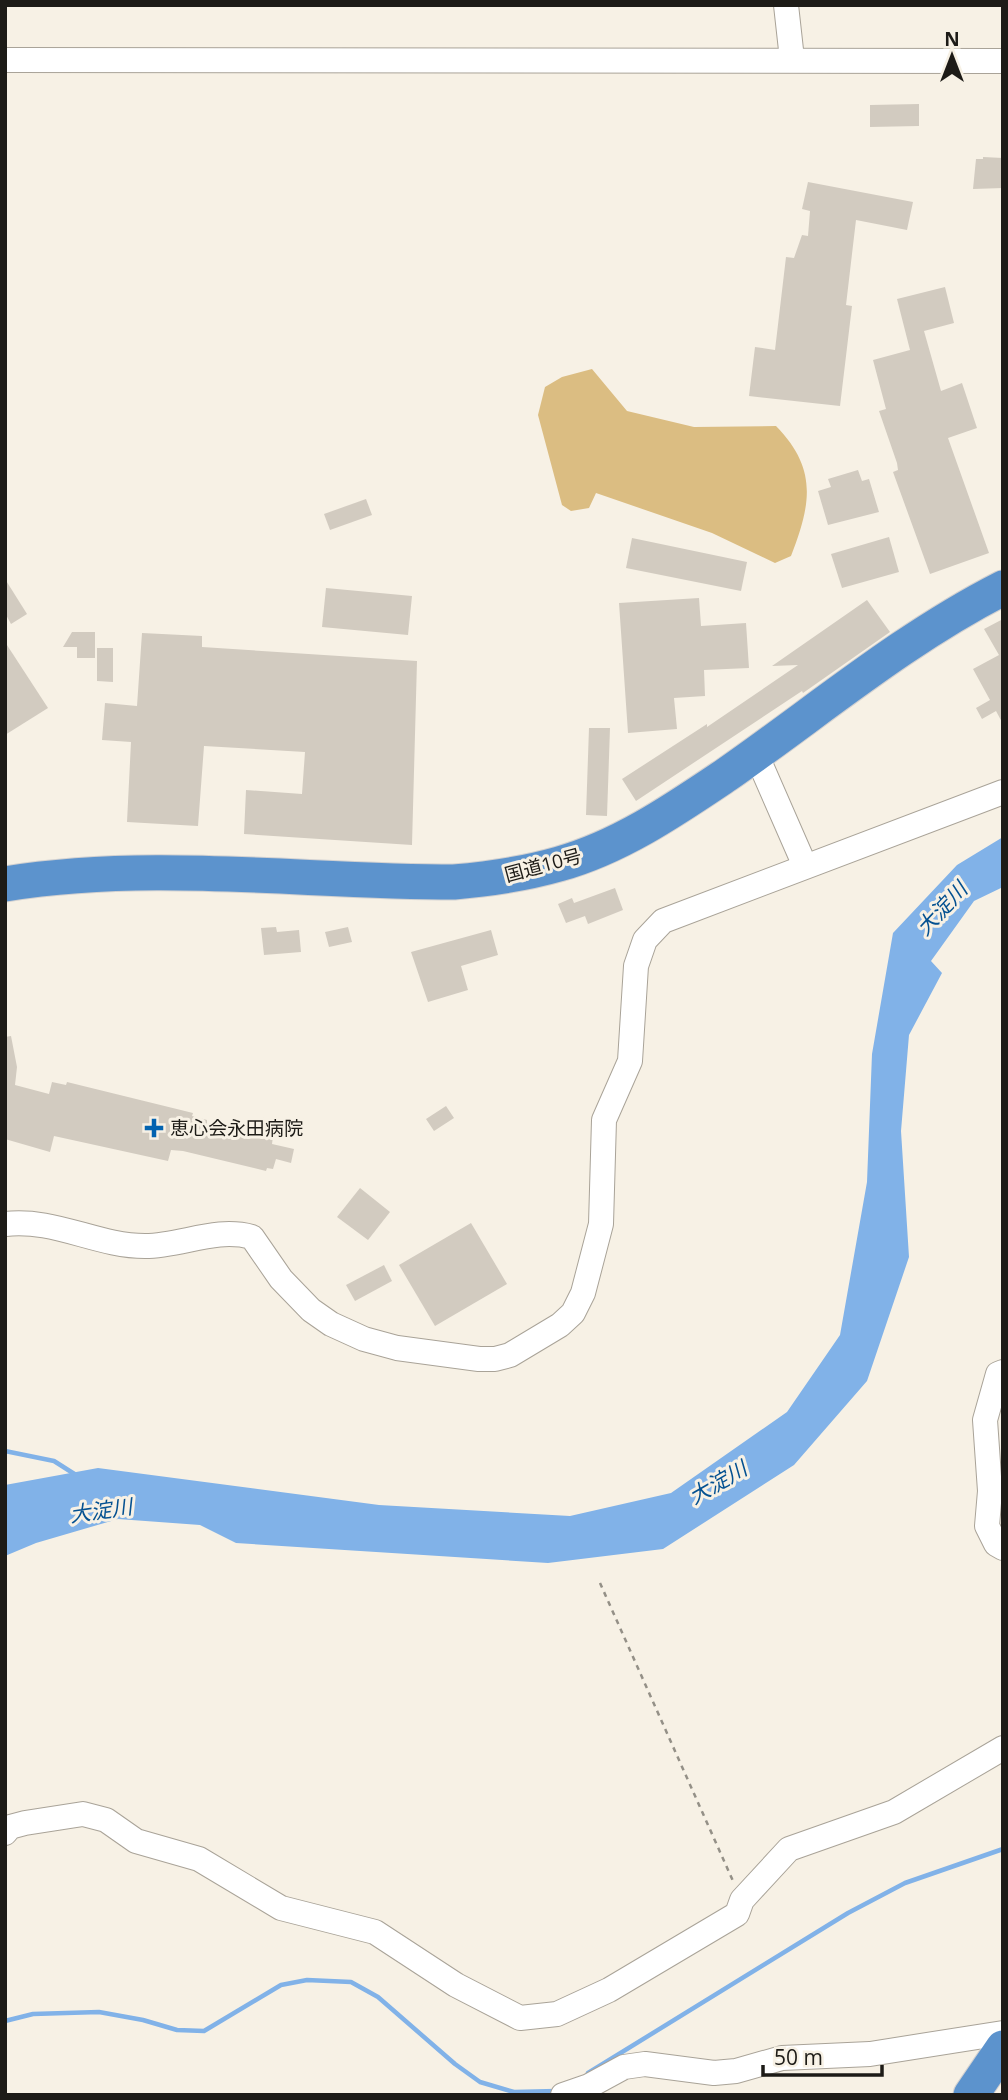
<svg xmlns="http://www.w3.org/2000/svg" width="1008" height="2100" viewBox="0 0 1008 2100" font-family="'Open Sans','Noto Sans JP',sans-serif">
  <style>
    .green { fill: #dbbd82 }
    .water { fill: #81b2e8 }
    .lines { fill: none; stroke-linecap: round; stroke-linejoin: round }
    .stream { stroke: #81b2e8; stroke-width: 4.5 }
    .building { fill: #d2cbc0 }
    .minor-casing { stroke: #a9a398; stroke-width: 26 }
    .highway-casing { stroke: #d2d1d1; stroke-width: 37 }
    .path { stroke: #949087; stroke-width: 2.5; stroke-dasharray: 5 5; stroke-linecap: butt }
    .minor { stroke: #fff; stroke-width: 24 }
    .highway { stroke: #5c93cd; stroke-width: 35 }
    .poi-dot { fill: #0363b0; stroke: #f7f1e5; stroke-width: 2.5 }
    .labels { text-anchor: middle; stroke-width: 6; stroke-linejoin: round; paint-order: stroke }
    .street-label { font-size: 19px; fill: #1d1b17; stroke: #f7f1e5 }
    .poi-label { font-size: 19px; fill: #1d1b17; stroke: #f7f1e5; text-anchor: start }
    .water-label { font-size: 21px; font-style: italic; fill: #045191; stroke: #f7f1e5 }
  </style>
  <rect width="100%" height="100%" fill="#f7f1e5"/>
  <path class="green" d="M 592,369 L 627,411 L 694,427 L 776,426 C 818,469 811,504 791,556 L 775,563 L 712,533 L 596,493 L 589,508 L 571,511 L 562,505 L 538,415 L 545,387 L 562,377 Z"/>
  <path class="water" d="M 1003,837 L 1003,887 L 974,901 L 931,961 L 942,973 L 909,1035 L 901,1131 L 909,1257 L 867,1381 L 794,1465 L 663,1549 L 548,1563 L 236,1543 L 200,1525 L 118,1519 L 36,1543 L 5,1556 L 5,1485 L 98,1468 L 379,1505 L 570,1516 L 671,1493 L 787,1412 L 840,1335 L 867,1182 L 872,1054 L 893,933 L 957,865 Z"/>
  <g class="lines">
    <g class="stream">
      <path d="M 5,1451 L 54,1461 L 76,1475"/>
      <path d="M 5,2021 L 33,2014 L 99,2012 L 143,2020 L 177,2030 L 204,2031 L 281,1985 L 307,1980 L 351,1982 L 378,1997 L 455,2064 L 480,2082 L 514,2092 L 557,2091"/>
      <path d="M 588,2073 L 848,1913 L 905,1883 L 1003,1849"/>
    </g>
  </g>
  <g class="building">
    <path d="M 919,104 L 919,126 L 870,127 L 870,105 Z"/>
    <path d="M 983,157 L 1003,158 L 1003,188 L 973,189 L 976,159 L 983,159 Z"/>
    <path d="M 808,182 L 913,202 L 907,230 L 856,220 L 846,305 L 852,306 L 840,406 L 749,396 L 755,347 L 775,350 L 786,257 L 794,258 L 802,235 L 808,236 L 810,211 L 802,209 Z"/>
    <path d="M 945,287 L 954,323 L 924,331 L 941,391 L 962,383 L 977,428 L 948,438 L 989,553 L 930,574 L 893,472 L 898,470 L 897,463 L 879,411 L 886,409 L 873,360 L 910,350 L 897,299 Z"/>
    <path d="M 858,470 L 862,481 L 869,479 L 879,512 L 828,525 L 818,491 L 831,487 L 828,479 Z"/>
    <path d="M 366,499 L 372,515 L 330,530 L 324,514 Z"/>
    <path d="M 889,537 L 899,572 L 842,588 L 831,554 Z"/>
    <path d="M 632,538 L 747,562 L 741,591 L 626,568 Z"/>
    <path d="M 5,579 L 27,614 L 11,624 L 5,613 Z"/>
    <path d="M 326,588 L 412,596 L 408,635 L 322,627 Z"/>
    <path d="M 699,598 L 701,626 L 746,623 L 749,668 L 704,670 L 705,696 L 674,698 L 677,729 L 628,733 L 619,603 Z"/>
    <path d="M 867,600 L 890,632 L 803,693 L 802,691 L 636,801 L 622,779 L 707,724 L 707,727 L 798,665 L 772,666 Z"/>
    <path d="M 1003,619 L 1003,724 L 996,711 L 982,719 L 976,708 L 990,700 L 973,669 L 999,655 L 984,629 Z"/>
    <path d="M 72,632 L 95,632 L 95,658 L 77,658 L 77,647 L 63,647 Z"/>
    <path d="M 142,633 L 202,636 L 202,647 L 417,661 L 412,845 L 244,834 L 246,790 L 302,794 L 305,752 L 204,746 L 198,826 L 127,822 L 131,742 L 102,740 L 105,703 L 137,706 Z"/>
    <path d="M 5,642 L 48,708 L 5,735 Z"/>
    <path d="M 97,648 L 113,648 L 113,682 L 97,681 Z"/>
    <path d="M 589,728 L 610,728 L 607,816 L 586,815 Z"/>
    <path d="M 615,888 L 623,910 L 588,924 L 585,916 L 566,923 L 558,904 L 572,898 L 574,903 Z"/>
    <path d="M 276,927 L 277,932 L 299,930 L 301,952 L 264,955 L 261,928 Z"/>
    <path d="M 348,927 L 352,942 L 329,947 L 325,932 Z"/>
    <path d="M 491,930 L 498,955 L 461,966 L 468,990 L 428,1002 L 411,952 Z"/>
    <path d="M 11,1036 L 17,1067 L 15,1085 L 49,1094 L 52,1082 L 66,1085 L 67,1082 L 193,1113 L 192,1116 L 207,1120 L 207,1124 L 273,1136 L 272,1144 L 294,1149 L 291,1163 L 276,1159 L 273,1169 L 267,1168 L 266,1171 L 183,1151 L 171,1150 L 168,1161 L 54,1136 L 50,1152 L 5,1139 L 5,1037 Z"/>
    <path d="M 446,1106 L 454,1118 L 434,1131 L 426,1119 Z"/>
    <path d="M 360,1188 L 390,1212 L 368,1240 L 337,1217 Z"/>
    <path d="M 471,1223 L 507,1284 L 435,1326 L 399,1265 Z"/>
    <path d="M 384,1265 L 392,1281 L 355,1301 L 346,1285 Z"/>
  </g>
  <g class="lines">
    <g class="minor-casing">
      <g id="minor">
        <path d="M 786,5 L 792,59"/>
        <path d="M 5,60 L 1003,61"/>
        <path d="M 756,754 L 805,866"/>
        <path d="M 5,1224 C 54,1218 97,1246 145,1246 C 182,1246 215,1227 252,1237 L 281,1279 L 311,1310 L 331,1324 L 364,1339 L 397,1348 L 479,1359 L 495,1359 L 510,1355 L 560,1325 L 573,1313 L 583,1293 L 601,1224 L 604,1120 L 630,1061 L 636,966 L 645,940 L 663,921 L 1003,792"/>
        <path d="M 1003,1372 L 998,1374 L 985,1420 L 990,1491 L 987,1526 L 996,1544 L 1003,1548"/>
        <path d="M 5,1833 L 10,1827 L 25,1823 L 83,1814 L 106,1820 L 136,1841 L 199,1859 L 281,1908 L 375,1932 L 456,1985 L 520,2018 L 557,2014 L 609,1990 L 737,1914 L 742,1900 L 789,1849 L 894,1812 L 1003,1748"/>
        <path d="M 563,2095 L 589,2086 L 624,2067 L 645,2064 L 714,2073 L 736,2071 L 782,2058 L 870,2054 L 1003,2033"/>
      </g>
    </g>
    <g class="highway-casing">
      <g id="highway">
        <path d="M 5,884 C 153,860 305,882 454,882 C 490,879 524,874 559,864 C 620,847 674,810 726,775 C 818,711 903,639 1003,588"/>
        <path d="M 971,2095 L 1003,2048"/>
      </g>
    </g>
    <path class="path" d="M 600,1583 L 733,1881"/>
    <use href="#minor" class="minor"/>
    <use href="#highway" class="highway"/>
  </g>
  <path class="poi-dot" d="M150.5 1117.5h7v7h7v7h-7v7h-7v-7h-7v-7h7z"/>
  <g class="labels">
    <g class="street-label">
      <text transform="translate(543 865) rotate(-15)" y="7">国道10号</text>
    </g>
    <g class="poi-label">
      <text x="170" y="1135">恵心会永田病院</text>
    </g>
    <g class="water-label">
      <text transform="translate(942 909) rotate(-47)" y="7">大淀川</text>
      <text transform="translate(718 1483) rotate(-30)" y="7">大淀川</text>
      <text transform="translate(101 1511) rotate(-8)" y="7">大淀川</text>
    </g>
  </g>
  <rect width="1008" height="2100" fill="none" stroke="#1d1b17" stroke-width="14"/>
  <g transform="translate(952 56)" stroke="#f7f1e5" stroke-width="5" paint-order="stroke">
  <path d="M0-5L12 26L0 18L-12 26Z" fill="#1d1b17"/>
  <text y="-10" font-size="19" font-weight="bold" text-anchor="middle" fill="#1d1b17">N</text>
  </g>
  <path d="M763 2065v10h119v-10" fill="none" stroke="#1d1b17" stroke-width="3.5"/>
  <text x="774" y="2065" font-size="21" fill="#1d1b17" stroke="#f7f1e5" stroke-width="5" paint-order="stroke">50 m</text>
</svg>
